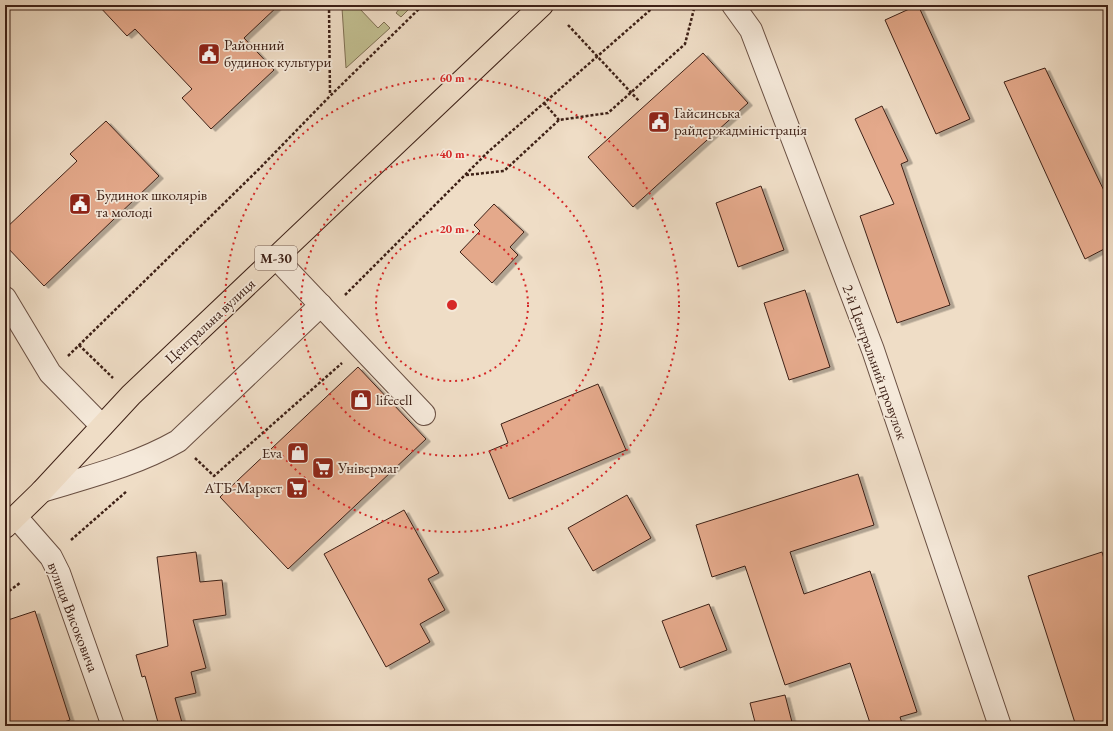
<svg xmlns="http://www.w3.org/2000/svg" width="1113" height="731" viewBox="0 0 1113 731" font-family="'EB Garamond',serif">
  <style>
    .green { fill: #c1be90; stroke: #807054 }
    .building { fill: #e4a98b; stroke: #3e2117; filter: url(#shadow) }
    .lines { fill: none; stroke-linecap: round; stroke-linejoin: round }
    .minor-casing { stroke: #6a5043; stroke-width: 24 }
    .highway-casing { stroke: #3e2117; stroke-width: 24 }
    .path { stroke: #3e2117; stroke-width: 2.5; stroke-dasharray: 3 2; stroke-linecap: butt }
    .minor { stroke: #f5e9da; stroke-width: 22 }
    .highway { stroke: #efddc6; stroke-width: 22 }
    .ring { fill: none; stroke: #d62828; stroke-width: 2; stroke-dasharray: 2 4 }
    .labels { text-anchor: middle; stroke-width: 3.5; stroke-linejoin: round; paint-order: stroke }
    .shield { fill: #f5e9da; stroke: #755d52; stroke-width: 1 }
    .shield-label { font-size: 14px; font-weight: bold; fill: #3e2117 }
    .poi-label { font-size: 15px; fill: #3e2117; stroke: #f5e9da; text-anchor: start }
    .street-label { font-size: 15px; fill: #3e2117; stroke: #f5e9da }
    .centre { fill: #d62828; stroke: #f5e9da; stroke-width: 2 }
    .ring-label { font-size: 12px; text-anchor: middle; font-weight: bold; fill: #d62828; stroke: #f5e9da; stroke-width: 3.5; stroke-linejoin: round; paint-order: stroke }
  </style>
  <defs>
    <filter id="shadow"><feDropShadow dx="4.5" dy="2.5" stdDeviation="0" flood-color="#0004"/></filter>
  </defs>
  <rect width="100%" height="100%" fill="#efddc6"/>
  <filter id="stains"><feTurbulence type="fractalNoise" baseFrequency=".005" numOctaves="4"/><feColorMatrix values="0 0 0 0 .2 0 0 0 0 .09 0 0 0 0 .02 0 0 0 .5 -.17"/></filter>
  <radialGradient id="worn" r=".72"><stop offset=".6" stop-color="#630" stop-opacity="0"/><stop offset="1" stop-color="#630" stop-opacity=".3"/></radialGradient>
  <g class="green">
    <path d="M 345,5 L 361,5 L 359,8 L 378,28 L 384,22 L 390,28 L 346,68 L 342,8 Z"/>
    <path d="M 397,5 L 413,5 L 401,17 L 396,13 L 400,8 Z"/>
  </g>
  <g class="building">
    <path d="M 98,5 L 279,5 L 244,38 L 274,70 L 211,129 L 182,98 L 192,89 L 135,29 L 127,36 Z"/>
    <path d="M 918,5 L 970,119 L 936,134 L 885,20 Z"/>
    <path d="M 703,53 L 748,103 L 633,207 L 588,157 Z"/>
    <path d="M 1045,68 L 1108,199 L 1108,247 L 1085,259 L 1004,82 Z"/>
    <path d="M 882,106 L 908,161 L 901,164 L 950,305 L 897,323 L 860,216 L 894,204 L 855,119 Z"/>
    <path d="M 106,121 L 159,176 L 44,286 L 5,245 L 5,229 L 77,161 L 70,154 Z"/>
    <path d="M 761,186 L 784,250 L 738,267 L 716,203 Z"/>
    <path d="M 494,204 L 524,232 L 510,247 L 518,255 L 492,283 L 460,252 L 480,231 L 474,225 Z"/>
    <path d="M 805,290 L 830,367 L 789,380 L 764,303 Z"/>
    <path d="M 358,367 L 426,439 L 288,569 L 220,497 Z"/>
    <path d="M 598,384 L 626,450 L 509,499 L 489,451 L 508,443 L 501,424 Z"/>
    <path d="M 858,474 L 874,525 L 790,552 L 804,594 L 870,571 L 917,712 L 900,717 L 903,726 L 871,726 L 850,663 L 785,685 L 745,566 L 712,577 L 696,525 Z"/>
    <path d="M 627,495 L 651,538 L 593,571 L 568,528 Z"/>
    <path d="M 404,510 L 439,573 L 428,579 L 445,610 L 420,624 L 430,642 L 386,667 L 324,554 Z"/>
    <path d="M 196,552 L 200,582 L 222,580 L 226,615 L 193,620 L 206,668 L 191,672 L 196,693 L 175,698 L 183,726 L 159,726 L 145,676 L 142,677 L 136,655 L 168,646 L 157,557 Z"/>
    <path d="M 1102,552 L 1108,572 L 1108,726 L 1076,726 L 1028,576 Z"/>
    <path d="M 709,604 L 727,650 L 680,668 L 662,621 Z"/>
    <path d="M 35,611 L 70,720 L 52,726 L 5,726 L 5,621 Z"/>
    <path d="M 785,695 L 793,726 L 756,726 L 750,703 Z"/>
  </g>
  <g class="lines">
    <g class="minor-casing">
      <g id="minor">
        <path d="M 733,5 L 751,30 L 873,350 L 1000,726"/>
        <path d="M 276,258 L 424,414"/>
        <path d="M 5,298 L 50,373 L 102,426"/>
        <path d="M 42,491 C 88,477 136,465 178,441 L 321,305"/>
        <path d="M 16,517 L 51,557 L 59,573 L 113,726"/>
      </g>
    </g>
    <g class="highway-casing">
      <path id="highway" d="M 5,527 L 42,491 L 131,395 L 542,5"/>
    </g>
    <g class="path">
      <path d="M 329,5 L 330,95"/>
      <path d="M 568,25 L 639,101"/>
      <path d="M 544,103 L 559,120"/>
      <path d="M 466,175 L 504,171 L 559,120 L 608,113 L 685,44 L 695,5"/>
      <path d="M 345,295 L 488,152 L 656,5"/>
      <path d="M 79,345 L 113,378"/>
      <path d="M 68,356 L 259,169 L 330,96 L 423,5"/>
      <path d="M 195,458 L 214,476 L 342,363"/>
      <path d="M 71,540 L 127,491"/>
      <path d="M 5,594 L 20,583"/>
    </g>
    <use href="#minor" class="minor"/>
    <use href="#highway" class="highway"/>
  </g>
  <g class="ring">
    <circle cx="452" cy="305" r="76"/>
    <circle cx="452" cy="305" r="151"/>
    <circle cx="452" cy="305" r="227"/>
  </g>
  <defs>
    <g id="civic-square" transform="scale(1.15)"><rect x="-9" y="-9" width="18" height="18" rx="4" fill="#8f2418" stroke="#f5e9da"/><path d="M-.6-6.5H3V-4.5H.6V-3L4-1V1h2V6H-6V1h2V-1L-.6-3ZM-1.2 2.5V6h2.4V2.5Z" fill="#fff"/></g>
    <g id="shop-square" transform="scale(1.15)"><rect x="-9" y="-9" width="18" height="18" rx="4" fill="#8f2418" stroke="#f5e9da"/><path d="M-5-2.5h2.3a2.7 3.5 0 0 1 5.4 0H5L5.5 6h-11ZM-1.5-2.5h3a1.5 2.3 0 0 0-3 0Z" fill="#fff"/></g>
    <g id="supermarket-square" transform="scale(1.15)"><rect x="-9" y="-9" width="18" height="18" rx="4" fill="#8f2418" stroke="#f5e9da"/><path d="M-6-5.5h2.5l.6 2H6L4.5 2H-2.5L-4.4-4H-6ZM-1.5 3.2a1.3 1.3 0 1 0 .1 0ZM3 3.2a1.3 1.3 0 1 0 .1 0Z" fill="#fff"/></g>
  </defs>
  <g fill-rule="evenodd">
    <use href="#civic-square" x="209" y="54"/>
    <use href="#civic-square" x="659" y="122"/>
    <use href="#civic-square" x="80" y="204"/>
    <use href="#shop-square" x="361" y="400"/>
    <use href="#shop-square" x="298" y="453"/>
    <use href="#supermarket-square" x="323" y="468"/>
    <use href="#supermarket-square" x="297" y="488"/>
  </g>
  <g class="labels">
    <rect class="shield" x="255" y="246" width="42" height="24" rx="3"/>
    <g class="shield-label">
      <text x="276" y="263">М-30</text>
    </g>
    <g class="poi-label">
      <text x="224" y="50">Районний<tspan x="224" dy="17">будинок культури</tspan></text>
      <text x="674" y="118">Гайсинська<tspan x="674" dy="17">райдержадміністрація</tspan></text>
      <text x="96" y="200">Будинок школярів<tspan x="96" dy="17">та молоді</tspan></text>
      <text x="376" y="405">lifecell</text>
      <text x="282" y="458" text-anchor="end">Eva</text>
      <text x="338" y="473">Універмаг</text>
      <text x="282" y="493" text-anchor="end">АТБ-Маркет</text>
    </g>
    <g class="street-label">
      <text transform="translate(210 321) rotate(-43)" y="5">Центральна вулиця</text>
      <text transform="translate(875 362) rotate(70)" y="5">2-й Центральний провулок</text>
      <text transform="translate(73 617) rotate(69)" y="5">вулиця Високовича</text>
    </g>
  </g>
  <circle cx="452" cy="305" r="6" class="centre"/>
  <g class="ring-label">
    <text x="452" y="82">60 m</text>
    <text x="452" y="158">40 m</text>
    <text x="452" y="233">20 m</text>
  </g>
  <rect width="1113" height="731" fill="none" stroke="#efddc6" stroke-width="20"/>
  <rect x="6" y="6" width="1101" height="719" fill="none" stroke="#3e2117" stroke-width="2"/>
  <rect x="10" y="10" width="1093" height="711" fill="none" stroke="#3e2117"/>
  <rect width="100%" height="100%" filter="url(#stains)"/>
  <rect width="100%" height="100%" fill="url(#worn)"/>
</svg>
